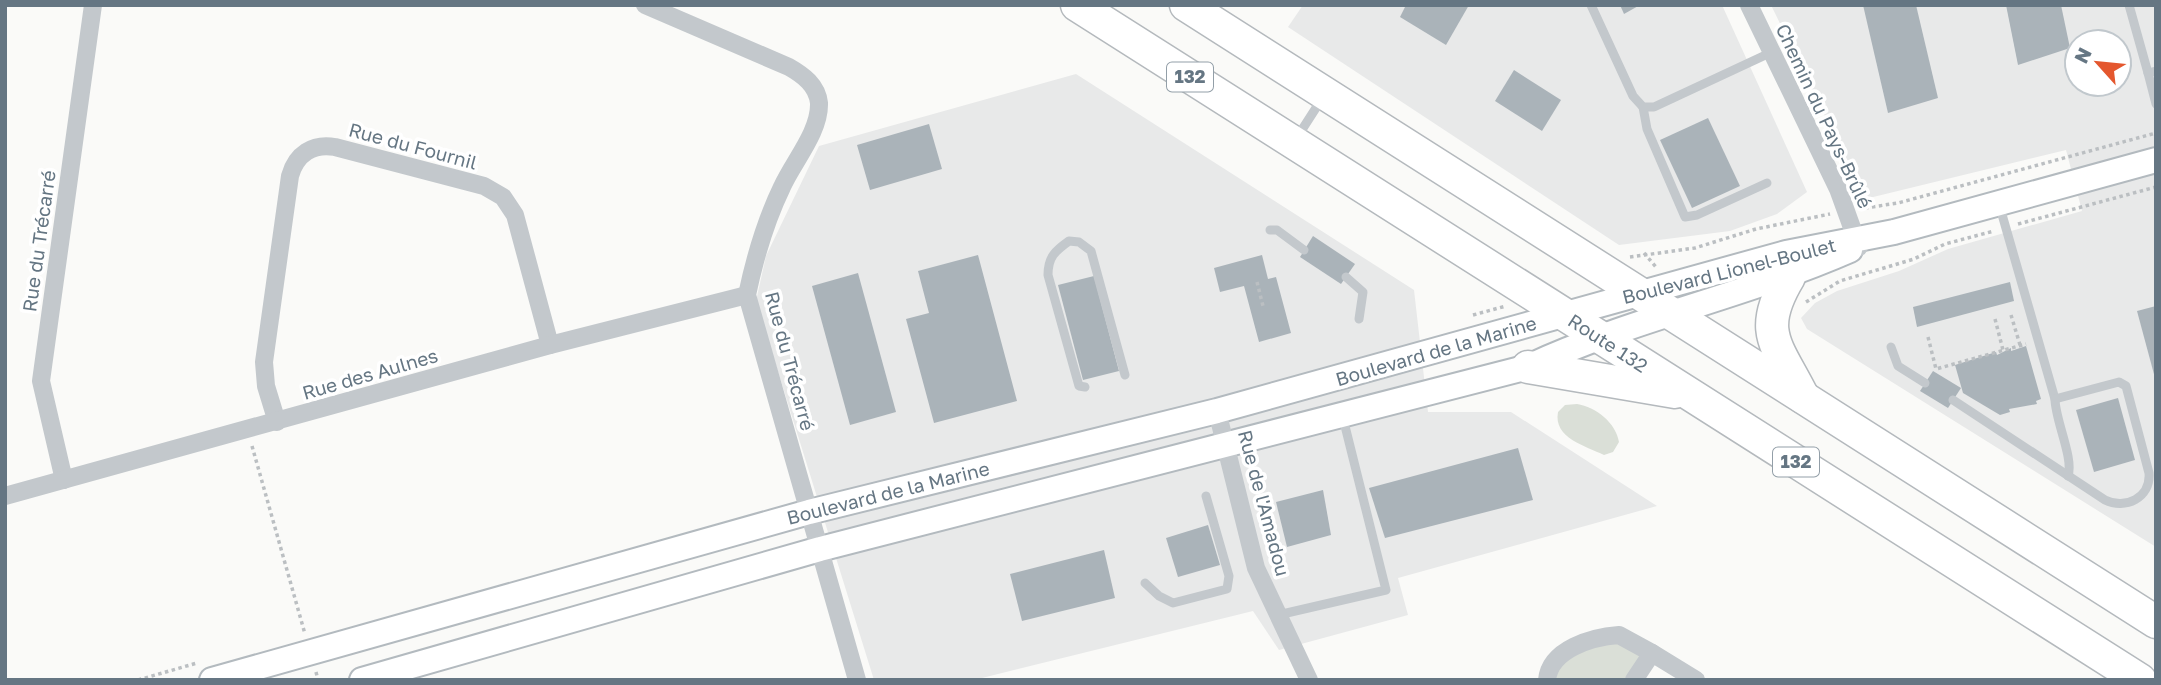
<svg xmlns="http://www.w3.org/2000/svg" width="2161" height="685" viewBox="0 0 2161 685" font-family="'Golos Text',sans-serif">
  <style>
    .built { fill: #e8e9e9; fill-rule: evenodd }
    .green { fill: #dadfd7 }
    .building { fill: #aab3b9 }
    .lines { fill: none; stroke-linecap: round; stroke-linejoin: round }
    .secondary-casing { stroke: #b3babf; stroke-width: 28 }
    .highway-casing { stroke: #b4b9bd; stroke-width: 35 }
    .path { stroke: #bbbfc2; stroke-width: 3.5; stroke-dasharray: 3.5 3.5; stroke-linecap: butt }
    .lane { stroke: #c3c8cc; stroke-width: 9 }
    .street { stroke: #c3c8cc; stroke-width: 18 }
    .secondary { stroke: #fff; stroke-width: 24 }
    .highway { stroke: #fff; stroke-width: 32 }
    .labels { text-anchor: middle; stroke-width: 7; stroke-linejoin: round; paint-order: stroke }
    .shield { fill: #fff; stroke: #939fa8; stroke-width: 2 }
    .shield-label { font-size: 18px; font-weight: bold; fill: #657683 }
    .street-label { font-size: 19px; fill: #657683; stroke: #fff }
  </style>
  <rect width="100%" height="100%" fill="#fafaf8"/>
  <g class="built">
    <path d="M 1303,5 L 1722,5 L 1807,192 L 1777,214 L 1730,231 L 1619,245 L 1288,27 Z"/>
    <path d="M 1771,5 L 2156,5 L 2156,547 L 1807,329 L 1801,318 L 1815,303 L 1837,291 L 1899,271 L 1948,249 L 2082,211 L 2066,150 L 1865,199 ZM 2077,42 L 2119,42 L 2119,84 L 2077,84 Z"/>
    <path d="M 1076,74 L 1414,290 L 1428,412 L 1511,412 L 1657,506 L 1398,578 L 1408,615 L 1279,650 L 1253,611 L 974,680 L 874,680 L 756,301 L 766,256 L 819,146 Z"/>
  </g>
  <g class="green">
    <path d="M 1577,404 C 1596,407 1616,423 1619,442 L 1613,452 L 1604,455 C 1586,446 1553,438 1558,412 L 1565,405 Z"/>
    <path d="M 1610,636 L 1652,653 L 1634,680 L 1547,680 L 1548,670 Z"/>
  </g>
  <g class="building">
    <path d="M 1406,5 L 1469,5 L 1446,45 L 1400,17 Z"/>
    <path d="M 1620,5 L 1640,5 L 1624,14 Z"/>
    <path d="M 1863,5 L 1916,5 L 1938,98 L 1888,113 Z"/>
    <path d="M 2006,5 L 2061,5 L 2070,48 L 2018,65 Z"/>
    <path d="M 1514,70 L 1561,100 L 1542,131 L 1495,101 Z"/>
    <path d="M 1708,118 L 1740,186 L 1692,208 L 1660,140 Z"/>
    <path d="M 929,124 L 942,169 L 870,190 L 857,145 Z"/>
    <path d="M 1313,236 L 1355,264 L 1341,284 L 1300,257 Z"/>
    <path d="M 978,255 L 1017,401 L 934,423 L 906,319 L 929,313 L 918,271 Z"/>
    <path d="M 1262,255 L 1268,279 L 1276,277 L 1291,333 L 1259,342 L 1244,286 L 1220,292 L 1214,268 Z"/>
    <path d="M 858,273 L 896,412 L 850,425 L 812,286 Z"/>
    <path d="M 1094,276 L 1119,371 L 1083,380 L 1058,285 Z"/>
    <path d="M 2010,282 L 2014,301 L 1917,327 L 1913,307 Z"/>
    <path d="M 2156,306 L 2156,378 L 2155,378 L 2137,311 Z"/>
    <path d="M 2026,346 L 2041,399 L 2036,401 L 2037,404 L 2009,409 L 2010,412 L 2000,415 L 1963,393 L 1955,365 L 1996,352 L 1997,355 L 2011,348 L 2011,351 Z"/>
    <path d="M 1933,371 L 1961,388 L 1948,408 L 1920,391 Z"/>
    <path d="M 2118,398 L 2135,460 L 2094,472 L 2076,410 Z"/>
    <path d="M 1518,448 L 1533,500 L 1385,538 L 1369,488 Z"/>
    <path d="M 1323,490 L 1331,535 L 1287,547 L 1276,502 Z"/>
    <path d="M 1208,525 L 1220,565 L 1178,577 L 1166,538 Z"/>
    <path d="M 1104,550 L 1115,598 L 1022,621 L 1010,574 Z"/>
  </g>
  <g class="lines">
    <g class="secondary-casing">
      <g id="secondary">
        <path d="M 212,680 L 809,512 L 1217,411 L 1786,253 L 1894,232 L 2156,160"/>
        <path d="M 362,680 L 820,549 L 1528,367 C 1631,319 1745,296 1850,250"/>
      </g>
    </g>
    <g class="highway-casing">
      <g id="highway">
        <path d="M 1077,5 L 2140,680"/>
        <path d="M 1186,5 L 2156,622"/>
        <path d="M 1789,277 C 1756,332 1777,345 1803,397"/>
        <path d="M 1528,367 L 1675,392"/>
      </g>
    </g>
    <g class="path">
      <path d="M 1865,208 L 1898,203 L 2156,133"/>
      <path d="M 2018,224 L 2156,187"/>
      <path d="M 1644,253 L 1656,267"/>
      <path d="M 1630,257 L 1695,248 L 1756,229 L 1830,214"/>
      <path d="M 1257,282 L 1263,306"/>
      <path d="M 1806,302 L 1840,281 L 1914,259 L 1945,244 L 1994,231"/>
      <path d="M 1473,315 L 1506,306"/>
      <path d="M 2011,315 L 2020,345"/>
      <path d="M 1995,319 L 2003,350"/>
      <path d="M 1928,337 L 1936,369 L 2026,344"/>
      <path d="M 252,446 L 305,634"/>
      <path d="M 316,672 L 318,680"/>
      <path d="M 138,680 L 197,663"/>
    </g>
    <g class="lane">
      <path d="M 1591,5 L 1633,96 L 1643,107 L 1654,107 L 1772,52"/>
      <path d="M 2129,5 L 2148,73"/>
      <path d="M 2156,71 L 2148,73 L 2156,104"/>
      <path d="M 1643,107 L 1647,129 L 1685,217 L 1697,215 L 1767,183"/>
      <path d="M 1296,139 L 1323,97"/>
      <path d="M 1999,204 L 2055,399 C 2055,420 2074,458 2068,476"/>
      <path d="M 1270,230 L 1277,230 L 1304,250"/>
      <path d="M 1346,277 L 1363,292 L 1359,319"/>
      <path d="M 1891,347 L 1898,366 L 1925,383"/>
      <path d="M 1085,387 L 1079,386 L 1048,275 C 1048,257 1055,251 1069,241 L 1079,242 L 1091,251 L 1125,375"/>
      <path d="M 1953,400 L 2105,500 C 2125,510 2151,498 2149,473 L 2126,386 L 2119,382 L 2055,399"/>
      <path d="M 1145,583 L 1159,596 L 1173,603 L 1227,589 L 1229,576 L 1206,496"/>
      <path d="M 1278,615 L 1386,590 L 1343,418"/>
    </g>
    <g class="street">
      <path d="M 645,5 L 789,67 C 803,75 817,85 819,103 C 820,132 793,162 782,187 C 765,222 755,257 747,295 L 857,680"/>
      <path d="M 1749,5 L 1838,189 L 1859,247"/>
      <path d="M 1217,411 L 1256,568 L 1309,680"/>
      <path d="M 277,422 L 266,386 L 264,362 L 290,176 C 296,154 313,143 335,147 L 484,186 L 503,197 L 515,215 L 550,345"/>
      <path d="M 64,480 L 41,381 L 93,5"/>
      <path d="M 5,496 L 550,345 L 747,295"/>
      <path d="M 1652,653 L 1696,680"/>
      <path d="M 1547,680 C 1550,649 1592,637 1619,635 L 1652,653 L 1634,680"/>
    </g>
    <use href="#secondary" class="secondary"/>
    <use href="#highway" class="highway"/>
  </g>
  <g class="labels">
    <g class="shield">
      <rect x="1167" y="62.5" width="46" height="29" rx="5"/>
      <rect x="1773" y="447.5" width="46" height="29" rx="5"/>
    </g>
    <g class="shield-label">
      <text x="1190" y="83">132</text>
      <text x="1796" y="468">132</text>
    </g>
    <g class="street-label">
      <text transform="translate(1824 116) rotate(65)" y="7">Chemin du Pays-Brûlé</text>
      <text transform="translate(413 146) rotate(15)" y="7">Rue du Fournil</text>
      <text transform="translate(39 241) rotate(-82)" y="7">Rue du Trécarré</text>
      <text transform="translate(1729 271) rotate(-14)" y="7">Boulevard Lionel-Boulet</text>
      <text transform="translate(1608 343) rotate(33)" y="7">Route 132</text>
      <text transform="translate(1436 351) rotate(-16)" y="7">Boulevard de la Marine</text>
      <text transform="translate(790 361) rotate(75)" y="7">Rue du Trécarré</text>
      <text transform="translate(370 374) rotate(-16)" y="7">Rue des Aulnes</text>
      <text transform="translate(888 493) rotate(-14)" y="7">Boulevard de la Marine</text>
      <text transform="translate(1264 503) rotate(75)" y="7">Rue de l'Amadou</text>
    </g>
  </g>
  <rect width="2161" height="685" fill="none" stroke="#657683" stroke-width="14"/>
  <g transform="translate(2098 63) rotate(297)"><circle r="33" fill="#ffffff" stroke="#c1c8cd" stroke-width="2"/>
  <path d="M0-5L12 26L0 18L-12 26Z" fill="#e4572e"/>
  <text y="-10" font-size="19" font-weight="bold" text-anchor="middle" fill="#657683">N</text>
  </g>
</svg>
